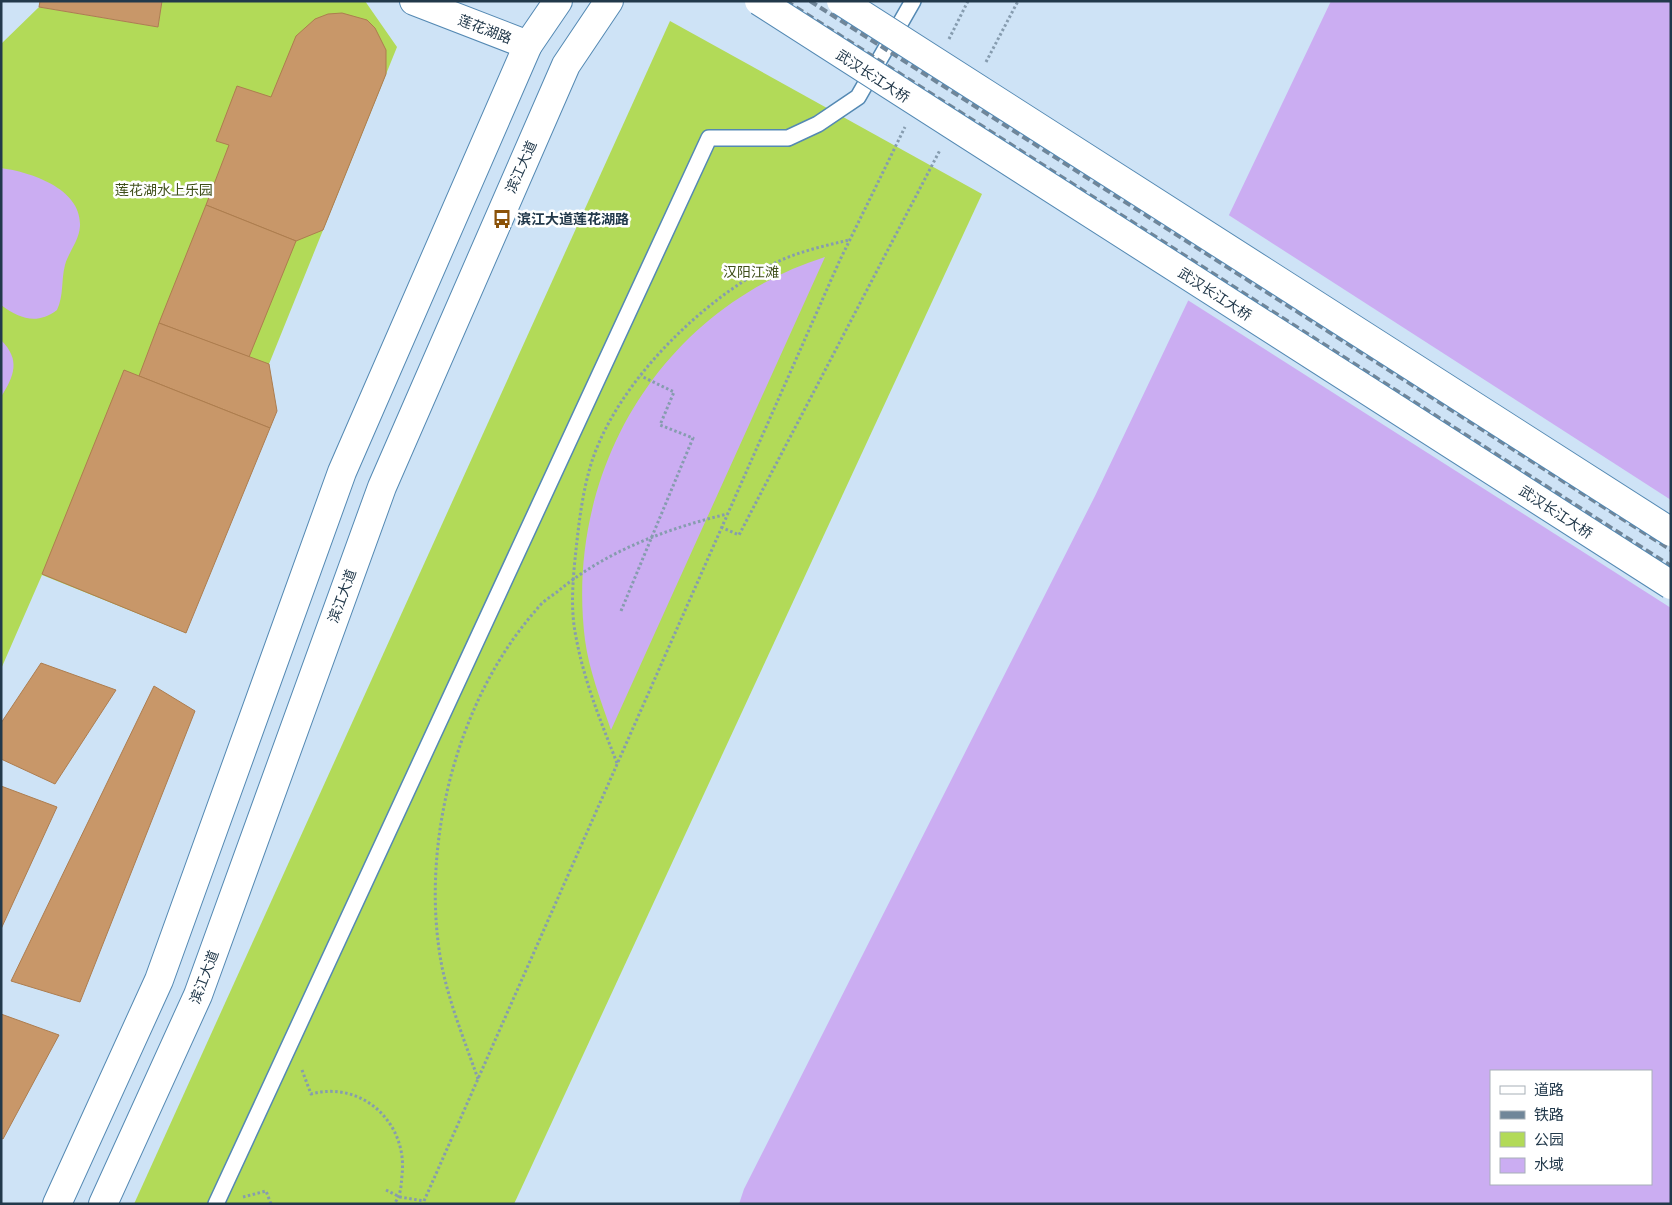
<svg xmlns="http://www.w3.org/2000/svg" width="1672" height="1205" viewBox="0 0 1672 1205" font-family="Commissioner,'Noto Sans SC',sans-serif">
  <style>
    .green { fill: #b2da58 }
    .water { fill: #cbadf2; fill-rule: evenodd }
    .pier { fill: #cee3f6 }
    .building { fill: #c89769; stroke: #ad7d4f }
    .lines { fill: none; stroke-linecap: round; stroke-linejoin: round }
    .lane-casing { stroke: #5489b3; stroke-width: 18 }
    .secondary-casing { stroke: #5489b3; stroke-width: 30 }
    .primary-casing { stroke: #5489b3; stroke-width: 30 }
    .path { stroke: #869caf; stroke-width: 3; stroke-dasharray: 2.5 2.5; stroke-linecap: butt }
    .lane { stroke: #fff; stroke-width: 15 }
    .secondary { stroke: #fff; stroke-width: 28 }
    .primary { stroke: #fff; stroke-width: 28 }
    .rail { stroke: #708699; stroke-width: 4; stroke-dasharray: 8 4; stroke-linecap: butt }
    .highway-bridge-casing { stroke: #5489b3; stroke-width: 30; stroke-linecap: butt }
    .highway-bridge { stroke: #fff; stroke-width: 28 }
    .labels { text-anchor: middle; stroke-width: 5; stroke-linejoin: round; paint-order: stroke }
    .street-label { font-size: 14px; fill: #22394b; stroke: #fff }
    .park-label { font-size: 14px; fill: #3f4f1a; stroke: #fff }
    .poi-label { font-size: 14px; font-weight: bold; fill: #22394b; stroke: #fff; text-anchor: start }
  </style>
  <rect width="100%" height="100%" fill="#cee3f6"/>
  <g class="green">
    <path d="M 162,1 L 365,1 L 397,47 L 269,364 L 186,633 L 42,575 L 1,669 L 1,44 L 39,7 L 158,27 Z"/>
    <path d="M 670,21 L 982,194 L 514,1204 L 134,1204 Z"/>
  </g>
  <g class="water">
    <path d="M 1331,1 L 1671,1 L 1671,1204 L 739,1204 L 744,1189 L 1095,496 ZM 1491,1071 L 1651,1071 L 1651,1184 L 1491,1184 Z"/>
    <path d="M 1,168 C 31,172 82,189 80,226 C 79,241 69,251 65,265 C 61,280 64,295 57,310 C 37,325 20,319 1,305 Z"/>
    <path d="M 825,257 L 611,730 C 601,701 589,670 585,640 C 564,471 661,309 825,257 Z"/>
    <path d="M 1,340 C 21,360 14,376 1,397 Z"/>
  </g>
  <path class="pier" d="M 1227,214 L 1671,500 L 1671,608 L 1186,299 Z"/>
  <g class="building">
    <path d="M 40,1 L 162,1 L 158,27 L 39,7 Z"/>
    <path d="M 342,13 L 367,20 L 375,28 L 386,50 L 386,74 L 323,230 L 296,241 L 206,205 L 229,145 L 216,141 L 237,86 L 271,97 L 296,36 L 315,19 L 328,14 Z"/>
    <path d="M 206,205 L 296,241 L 249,357 L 159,323 Z"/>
    <path d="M 159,323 L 269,364 L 277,411 L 270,428 L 139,376 Z"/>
    <path d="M 124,370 L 270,428 L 186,633 L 42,574 Z"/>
    <path d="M 41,663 L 116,690 L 55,784 L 1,759 L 1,723 Z"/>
    <path d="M 154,686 L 195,711 L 80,1002 L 11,981 Z"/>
    <path d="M 1,786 L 57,807 L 1,929 Z"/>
    <path d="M 1,1014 L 59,1035 L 3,1139 L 1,1138 Z"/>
  </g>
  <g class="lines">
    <g class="lane-casing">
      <path id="lane" d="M 216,1204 L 709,138 L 788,138 L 818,124 L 858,97 L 913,1"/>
    </g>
    <g class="secondary-casing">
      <path id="secondary" d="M 414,1 L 528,45"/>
    </g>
    <g class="primary-casing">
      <g id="primary">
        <path d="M 57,1204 L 159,980 L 342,472 L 528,45 L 558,1"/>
        <path d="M 103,1204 L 198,995 L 382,487 L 566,65 L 609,1"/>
      </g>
    </g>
    <g class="path">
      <path d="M 949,39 L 968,1"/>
      <path d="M 986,62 L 1018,1"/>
      <path d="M 721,527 L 739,535 L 940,150"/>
      <path d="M 621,611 L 693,438 L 660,425 L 674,392 L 641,376"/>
      <path d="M 617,763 C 601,722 584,681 576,637 C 570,609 573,578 576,550 C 579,521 583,489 592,461 C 618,382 701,301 773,264 C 796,252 824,246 849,240"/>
      <path d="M 302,1070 L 311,1094 C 363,1080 408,1124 402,1175 C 401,1187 401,1195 394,1204"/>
      <path d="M 478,1079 C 465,1042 450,1005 442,967 C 419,848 456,700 537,609 C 542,602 550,597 557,592 C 606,551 666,529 727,514"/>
      <path d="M 386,1190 L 400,1197 L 424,1201 L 839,262 L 905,127"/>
      <path d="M 243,1197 L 266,1191 L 271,1204"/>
    </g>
    <use href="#lane" class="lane"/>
    <use href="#secondary" class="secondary"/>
    <use href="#primary" class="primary"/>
    <g class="rail">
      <path d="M 786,1 L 1671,566"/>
      <path d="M 810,1 L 1671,550"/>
    </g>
    <g class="highway-bridge-casing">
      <g id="highway-bridge">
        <path d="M 759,1 L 1671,585"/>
        <path d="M 841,1 L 1671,532"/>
      </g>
    </g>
    <use href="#highway-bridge" class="highway-bridge"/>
  </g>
  <defs>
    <g id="bus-bare" transform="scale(1.5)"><path d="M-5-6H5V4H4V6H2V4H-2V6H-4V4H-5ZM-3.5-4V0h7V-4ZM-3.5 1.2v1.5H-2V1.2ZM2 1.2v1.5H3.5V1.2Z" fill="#8b5208" stroke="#fff" stroke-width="2.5" paint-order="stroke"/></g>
  </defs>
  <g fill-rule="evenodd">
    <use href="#bus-bare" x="502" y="219"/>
  </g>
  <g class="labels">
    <g class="street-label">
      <text transform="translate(485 29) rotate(21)" y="5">莲花湖路</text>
      <text transform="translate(873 76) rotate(33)" y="5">武汉长江大桥</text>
      <text transform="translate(521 167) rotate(-66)" y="5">滨江大道</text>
      <text transform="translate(1215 294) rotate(33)" y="5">武汉长江大桥</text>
      <text transform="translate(1556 512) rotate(33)" y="5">武汉长江大桥</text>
      <text transform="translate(342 596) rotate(-70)" y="5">滨江大道</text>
      <text transform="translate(204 977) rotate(-69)" y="5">滨江大道</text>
    </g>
    <g class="park-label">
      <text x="164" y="195">莲花湖水上乐园</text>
      <text x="751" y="277">汉阳江滩</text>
    </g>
    <g class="poi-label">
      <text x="517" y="224">滨江大道莲花湖路</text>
    </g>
  </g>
  <rect width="1672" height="1205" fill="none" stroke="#22394b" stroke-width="5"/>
  <rect x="1490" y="1070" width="162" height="115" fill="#ffffff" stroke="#a7b0b7"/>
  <rect x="1500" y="1086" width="25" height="8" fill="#ffffff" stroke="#a7b0b7"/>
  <text x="1534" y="1095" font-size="15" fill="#22394b">道路</text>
  <rect x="1500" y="1111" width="25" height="8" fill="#708699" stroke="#a7b0b7"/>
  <text x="1534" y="1120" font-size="15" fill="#22394b">铁路</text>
  <rect x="1500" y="1132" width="25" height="15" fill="#b2da58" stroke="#a7b0b7"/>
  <text x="1534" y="1145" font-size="15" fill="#22394b">公园</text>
  <rect x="1500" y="1158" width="25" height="15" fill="#cbadf2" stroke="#a7b0b7"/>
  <text x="1534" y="1170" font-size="15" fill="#22394b">水域</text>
</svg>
